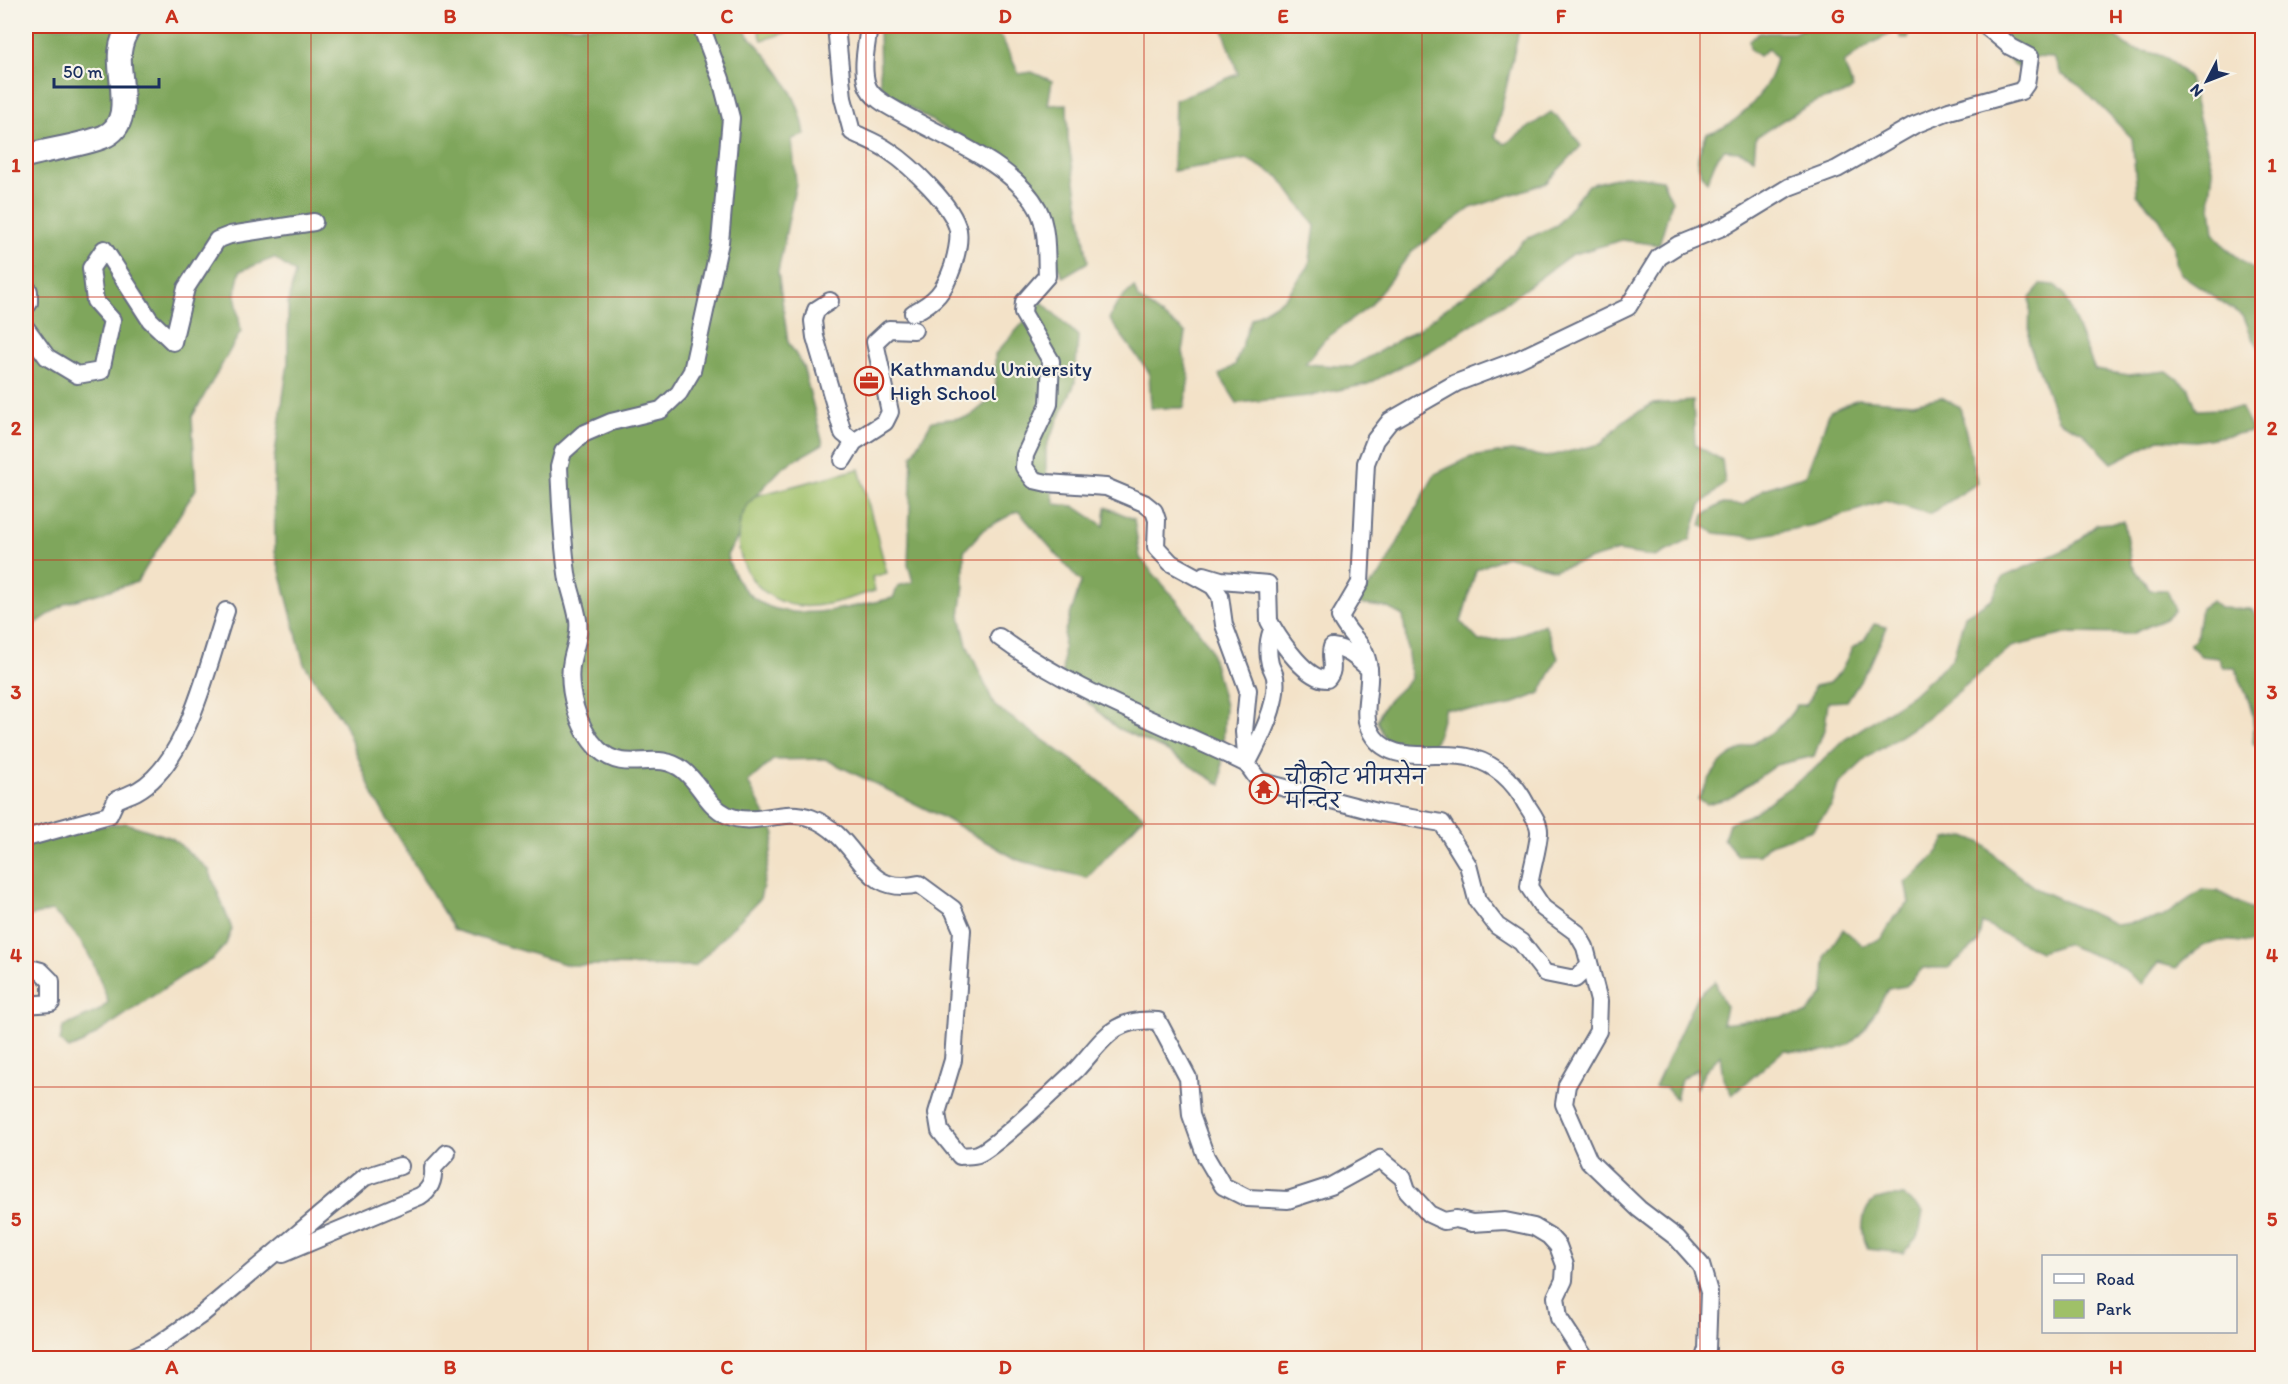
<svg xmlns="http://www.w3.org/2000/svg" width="2288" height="1384" viewBox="0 0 2288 1384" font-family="Itim,'Playpen Sans Deva',sans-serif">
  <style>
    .green { fill: #9fc068; stroke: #5d7863; stroke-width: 1.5 }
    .forest { fill: #7fa65c; stroke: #4d6a5d; stroke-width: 1.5 }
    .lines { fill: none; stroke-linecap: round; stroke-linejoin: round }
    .minor-casing { stroke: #676e83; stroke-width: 20 }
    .highway-casing { stroke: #676e83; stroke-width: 26 }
    .minor { stroke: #fff; stroke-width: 16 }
    .highway { stroke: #fff; stroke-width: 22 }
    .grid { fill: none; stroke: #c8321e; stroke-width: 1.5; stroke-opacity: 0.55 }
    .labels { text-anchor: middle; stroke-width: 4.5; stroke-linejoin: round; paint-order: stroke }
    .poi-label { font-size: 21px; fill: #1b2f5e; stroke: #f7f3e8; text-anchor: start }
    .neatline { fill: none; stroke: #c8321e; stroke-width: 2 }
    .grid-label { font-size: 20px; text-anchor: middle; font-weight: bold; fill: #c8321e }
  </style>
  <rect width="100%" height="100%" fill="#f7f3e8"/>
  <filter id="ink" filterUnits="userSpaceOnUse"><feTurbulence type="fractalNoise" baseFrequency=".0167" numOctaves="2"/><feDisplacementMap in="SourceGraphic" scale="12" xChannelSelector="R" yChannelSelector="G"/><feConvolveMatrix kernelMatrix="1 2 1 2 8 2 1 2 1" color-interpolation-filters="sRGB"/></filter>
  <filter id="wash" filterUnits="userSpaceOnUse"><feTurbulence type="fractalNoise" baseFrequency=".008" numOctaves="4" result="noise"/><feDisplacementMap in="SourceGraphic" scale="24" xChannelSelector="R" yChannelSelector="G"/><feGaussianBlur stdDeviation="1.35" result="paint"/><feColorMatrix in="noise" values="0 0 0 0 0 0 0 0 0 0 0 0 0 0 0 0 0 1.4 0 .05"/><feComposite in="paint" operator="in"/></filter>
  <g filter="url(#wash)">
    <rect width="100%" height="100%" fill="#f3e2c8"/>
    <g class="green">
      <path d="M 757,26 L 808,26 L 762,40 Z"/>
      <path d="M 859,469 L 887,573 L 872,577 L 875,591 C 852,597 823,609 799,606 C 746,600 718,535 755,496 Z"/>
    </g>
    <g class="forest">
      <path d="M 26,26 L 740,26 C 770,58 799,90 805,135 L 792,139 L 796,183 L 778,272 L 788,342 L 803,366 L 823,444 L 783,467 L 747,505 L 740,519 L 738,537 L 727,555 C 749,637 832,611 893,598 L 898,586 L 913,582 L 908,564 L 912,456 L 932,421 L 969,417 L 996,395 L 995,354 L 1042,302 L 1078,336 L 1075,383 L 1046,447 L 1046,470 L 1055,504 L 1074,506 L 1104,526 L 1106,507 L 1134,519 L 1140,558 L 1178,602 L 1210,647 L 1225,706 L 1221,785 L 1163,749 L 1117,728 L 1062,680 L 1064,634 L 1081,582 L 1018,511 L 984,529 L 964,551 L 964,585 L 960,616 L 967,645 L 995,706 L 1079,765 L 1144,816 L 1087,878 L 1018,860 L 942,817 L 825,759 L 773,760 L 748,782 L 775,834 L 760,899 L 695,966 L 568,965 L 454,930 L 374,797 L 344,723 L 304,664 L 275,552 L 274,460 L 288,363 L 288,303 L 295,273 L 274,258 L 240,271 L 235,293 L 241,331 L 192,417 L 196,489 L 137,582 L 66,603 L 26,630 Z"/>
      <path d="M 879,26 L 987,26 L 1002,38 L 1019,74 L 1032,72 L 1052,81 L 1048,105 L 1067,104 L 1068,139 L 1088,262 L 1063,277 L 1057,265 L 1055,242 L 1044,207 L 1028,175 L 942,127 L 899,101 L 880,85 Z"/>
      <path d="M 1222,26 L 1520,26 L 1495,137 L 1505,144 L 1551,112 L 1567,126 L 1581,146 L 1546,183 L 1471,208 L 1412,251 L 1370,306 L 1324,340 L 1305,364 L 1352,367 L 1418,329 L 1492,274 L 1524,240 L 1557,225 L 1588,185 L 1627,175 L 1662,180 L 1672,201 L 1659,245 L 1622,240 L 1571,255 L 1510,300 L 1430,351 L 1368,384 L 1309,396 L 1237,403 L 1219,375 L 1235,365 L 1251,319 L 1285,298 L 1309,266 L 1315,226 L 1279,177 L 1247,159 L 1173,171 L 1175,100 L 1238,74 Z"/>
      <path d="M 1808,26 L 1911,26 L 1908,38 L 1901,38 L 1897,31 L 1872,43 L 1844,63 L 1853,88 C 1845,97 1830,96 1818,101 C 1796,111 1777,124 1756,137 L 1754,158 L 1739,151 L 1724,150 L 1716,160 L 1707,182 C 1692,162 1698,154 1707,133 C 1739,126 1771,89 1776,57 L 1768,49 L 1759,56 L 1750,49 L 1749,41 L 1759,33 L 1794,33 Z"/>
      <path d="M 1949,26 L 2110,26 C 2128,60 2141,44 2168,59 C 2176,63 2183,72 2189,79 L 2213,171 L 2210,196 L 2214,233 L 2226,248 L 2262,276 L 2262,352 L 2252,337 L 2244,317 L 2181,274 L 2175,262 L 2174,246 L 2158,217 L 2137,194 L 2132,138 L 2080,86 L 2061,74 L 2054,58 L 2030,57 L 2020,69 L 1996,47 L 1995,38 L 1982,40 L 1977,34 L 1968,35 L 1964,28 Z"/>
      <path d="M 2042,284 L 2054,285 L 2064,294 L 2095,370 L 2129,375 L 2167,371 L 2189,388 L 2197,410 L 2241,408 L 2253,431 L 2196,441 L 2159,439 L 2112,463 L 2082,432 L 2058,420 L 2029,344 L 2030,298 Z"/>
      <path d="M 1134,287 L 1138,298 L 1186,333 L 1183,352 L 1189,377 L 1184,408 L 1151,408 L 1149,372 L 1109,319 L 1118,302 Z"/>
      <path d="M 1941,397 L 1960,407 L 1978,483 L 1930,514 L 1885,501 L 1813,525 L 1753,537 L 1715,533 L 1701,525 L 1704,515 L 1721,504 L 1743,505 L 1764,489 L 1806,475 L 1830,411 L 1858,399 L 1913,403 Z"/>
      <path d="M 1693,401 L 1695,445 L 1722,460 L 1725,483 L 1701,505 L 1690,540 L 1655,557 L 1618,551 L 1555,570 L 1506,556 L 1476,570 L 1461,622 L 1479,641 L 1508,639 L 1545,624 L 1558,658 L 1540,693 C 1500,710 1489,714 1445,708 L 1437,738 L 1430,748 L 1388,745 L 1377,721 C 1384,699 1397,695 1411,678 L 1403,616 L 1388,608 L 1359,604 L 1362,594 L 1380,575 L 1435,474 L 1471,457 L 1512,451 L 1546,457 L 1601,444 L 1623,421 L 1652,404 Z"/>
      <path d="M 2124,522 L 2131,564 L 2150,590 L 2167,590 L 2175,610 L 2165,619 L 2131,634 L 2070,633 L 2011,647 L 1925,720 L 1868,757 L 1838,785 L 1832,805 L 1812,830 L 1770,844 L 1759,855 L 1737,855 L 1724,839 L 1729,823 L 1752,814 L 1811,772 L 1844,740 L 1911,696 L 1953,658 L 1965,615 L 1992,599 L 2003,577 L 2071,547 L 2097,524 Z"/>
      <path d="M 2212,601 L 2220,608 L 2251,609 L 2262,622 L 2262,752 L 2253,743 C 2257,713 2246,694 2235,668 L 2223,668 L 2218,658 L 2201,656 L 2189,644 L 2196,639 L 2201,608 Z"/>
      <path d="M 1874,624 L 1887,627 L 1870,665 L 1847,701 L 1828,702 L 1825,727 L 1814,756 L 1776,765 L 1729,798 L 1707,804 L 1698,799 C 1706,785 1715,766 1728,757 C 1757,738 1777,738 1797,705 L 1805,705 L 1811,698 L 1814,686 L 1829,683 L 1841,671 L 1852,648 L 1864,640 Z"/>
      <path d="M 126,823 L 172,838 L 209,870 L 232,929 L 226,944 L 213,959 L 184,975 L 83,1043 L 69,1049 L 60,1041 L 63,1027 L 100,1010 L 108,1002 C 95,964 84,937 52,911 L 26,917 L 26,845 L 94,827 Z"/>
      <path d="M 1965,836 L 1982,843 L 2004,864 L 2035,888 L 2117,925 L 2161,918 L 2202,890 L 2217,891 L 2262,915 L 2262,945 C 2217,939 2211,934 2176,968 L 2158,963 L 2142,984 L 2115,963 L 2065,944 L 2040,952 L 1982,923 L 1978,943 L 1948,968 L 1923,968 L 1906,986 L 1888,989 C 1858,1045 1851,1058 1784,1050 L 1732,1095 L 1723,1078 L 1720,1055 L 1704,1073 L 1697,1089 L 1698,1068 L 1681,1079 L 1676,1099 L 1666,1088 L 1655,1087 L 1696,998 L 1715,981 L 1726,1007 L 1722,1024 L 1807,1014 L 1824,993 L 1825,956 L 1843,929 L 1864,946 L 1882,938 L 1894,917 L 1909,903 L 1905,882 C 1919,874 1938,854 1946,839 Z"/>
      <path d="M 1904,1196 L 1923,1211 L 1919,1235 L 1903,1253 L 1868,1249 C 1859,1231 1860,1201 1885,1197 C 1891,1195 1898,1196 1904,1196 Z"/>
    </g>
  </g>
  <g filter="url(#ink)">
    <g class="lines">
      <g class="minor-casing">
        <g id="minor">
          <path d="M 701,26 L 721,79 L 731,118 L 720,242 L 692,371 L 679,393 L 661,410 L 611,422 L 583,434 L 563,452 L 559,467 C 561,504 562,543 568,580 C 571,593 576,607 578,620 C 580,635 575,646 572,660 C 566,688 578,729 598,749 C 627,776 655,748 683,770 C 700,783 706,805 727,815 C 754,828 783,807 811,818 C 862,837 859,898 919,884 L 953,909 L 962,930 L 953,1060 L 937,1113 L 940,1131 L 960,1156 C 965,1155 973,1156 978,1154 C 995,1148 1060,1085 1076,1070 C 1104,1040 1112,1017 1158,1021 L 1188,1078 L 1191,1115 L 1206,1157 L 1223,1186 L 1247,1198 L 1288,1200 L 1331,1186 L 1380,1159 L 1403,1178 L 1407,1190 L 1429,1214 L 1444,1221 L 1456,1219 L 1472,1223 L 1505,1221 L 1534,1227 L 1549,1236 L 1558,1246 L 1565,1265 L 1564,1280 L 1556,1297 L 1559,1318 L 1585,1358"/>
          <path d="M 836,26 L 843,98 L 852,132 C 864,138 878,143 889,151 C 910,165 953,205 958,230 C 960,242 956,255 953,266 C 944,292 936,301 913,313"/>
          <path d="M 869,26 C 867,44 861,67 867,85 C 871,98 890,107 901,113 C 943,137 1015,165 1038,209 C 1048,228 1046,256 1047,276 L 1024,302 L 1023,313 L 1051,361 L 1049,404 L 1025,455 L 1024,467 L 1034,480 L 1047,483 L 1106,487 L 1144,503 L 1154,511 L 1157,520 L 1156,547 L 1171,563 L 1213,586 L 1220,596 L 1224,625 L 1248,690 L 1244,732 L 1247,764 L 1259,781 L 1381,813 L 1442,823 L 1468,865 L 1477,900 L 1497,926 L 1521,942 L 1545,973 L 1575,979 L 1589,966"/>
          <path d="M 830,301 L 816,310 L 813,321 L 815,337 L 843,433 L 854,442"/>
          <path d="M 26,328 L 47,357 L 77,375 L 101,371 L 112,320 L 95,301 L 91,268 L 104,249 L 150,320 L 173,342 L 186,288 L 217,240 L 230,235 L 314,222"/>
          <path d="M 843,460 L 854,442 L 885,422 L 890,412 L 875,342 L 889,329 L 914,330"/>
          <path d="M 1204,575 L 1221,580 L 1268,584 L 1269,621 L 1273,628 C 1282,643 1307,680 1327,679 C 1337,669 1328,658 1332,647 C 1348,649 1357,658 1369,669 C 1371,687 1362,713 1369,728 C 1387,770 1438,748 1472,758 C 1497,765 1514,781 1526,804 C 1531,812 1540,823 1539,833 C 1538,850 1531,869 1529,887 L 1543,908 L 1577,933 L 1585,947 L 1599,1001 L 1598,1031 L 1567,1085 L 1564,1104 L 1589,1161 L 1639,1209 L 1677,1238 L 1701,1265 L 1709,1292 L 1707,1349 L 1704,1358"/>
          <path d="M 999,637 C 1073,692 1164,723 1247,764 C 1259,741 1279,704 1275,677 C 1274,672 1271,668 1270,664 C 1267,652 1268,638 1273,628"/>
          <path d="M 1369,669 C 1365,641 1352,641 1340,617 L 1360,583 L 1366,463 L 1375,440 L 1390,421 L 1456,383 L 1517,360 L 1628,307 L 1659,257 L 1678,245 L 1725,226 L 1789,187 L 1837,169 L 1914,125 L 1949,111 L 2021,91 L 2026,84 L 2030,57 L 2011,47 L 1986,26"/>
          <path d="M 26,838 L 109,815 L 116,800 C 123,797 131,794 137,791 C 188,763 208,663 226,611"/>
          <path d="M 26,967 L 41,971 L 51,981 L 51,1003 L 26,1005"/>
          <path d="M 282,1254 L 420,1196 C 431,1189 434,1180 433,1168 L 447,1153"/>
          <path d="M 130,1358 L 158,1345 L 201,1315 L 365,1177 L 400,1166"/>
        </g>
      </g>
      <g class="highway-casing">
        <g id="highway">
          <path d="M 26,156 C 51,149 79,146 103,137 C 136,124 117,77 120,52 C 121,42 125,33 130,26"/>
          <path d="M 26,292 L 26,302"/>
        </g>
      </g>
      <use href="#minor" class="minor"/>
      <use href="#highway" class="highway"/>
    </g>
  </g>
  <path class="grid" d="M 311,26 L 311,1358M 588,26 L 588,1358M 866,26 L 866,1358M 1144,26 L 1144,1358M 1422,26 L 1422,1358M 1700,26 L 1700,1358M 1977,26 L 1977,1358M 26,297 L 2262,297M 26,560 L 2262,560M 26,824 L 2262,824M 26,1087 L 2262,1087"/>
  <defs>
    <g id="office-ring" transform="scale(1.5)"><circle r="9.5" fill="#f7f3e8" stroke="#c8321e" stroke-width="1.5"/><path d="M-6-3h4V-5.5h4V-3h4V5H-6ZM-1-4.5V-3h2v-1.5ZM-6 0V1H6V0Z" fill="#c8321e"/></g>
    <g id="temple-ring" transform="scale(1.5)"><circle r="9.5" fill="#f7f3e8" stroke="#c8321e" stroke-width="1.5"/><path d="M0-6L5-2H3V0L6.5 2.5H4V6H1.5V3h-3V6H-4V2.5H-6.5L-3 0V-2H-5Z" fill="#c8321e"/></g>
  </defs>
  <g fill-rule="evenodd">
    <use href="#office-ring" x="869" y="381"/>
    <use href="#temple-ring" x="1264" y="789"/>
  </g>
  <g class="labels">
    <g class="poi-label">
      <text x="890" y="376">Kathmandu University<tspan x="890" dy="24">High School</tspan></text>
      <text x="1285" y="784">चौकोट भीमसेन<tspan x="1285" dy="24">मन्दिर</tspan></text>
    </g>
  </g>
  <rect width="2288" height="1384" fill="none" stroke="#f7f3e8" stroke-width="66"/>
  <rect x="2042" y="1255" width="195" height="78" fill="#f7f3e8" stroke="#9fa5b1" stroke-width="1.5"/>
  <rect x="2054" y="1274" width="30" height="9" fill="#ffffff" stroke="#9fa5b1" stroke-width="1.5"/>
  <text x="2096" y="1285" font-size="18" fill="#1b2f5e">Road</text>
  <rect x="2054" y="1300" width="30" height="18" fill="#9fc068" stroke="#9fa5b1" stroke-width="1.5"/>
  <text x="2096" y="1315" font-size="18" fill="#1b2f5e">Park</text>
  <g transform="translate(2207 81) rotate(228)" stroke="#f7f3e8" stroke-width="4.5" paint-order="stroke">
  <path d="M0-4.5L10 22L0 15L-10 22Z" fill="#1b2f5e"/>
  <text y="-9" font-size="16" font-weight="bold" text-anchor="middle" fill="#1b2f5e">N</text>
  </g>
  <path d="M54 78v9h105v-9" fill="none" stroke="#1b2f5e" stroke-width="3"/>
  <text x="63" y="78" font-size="18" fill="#1b2f5e" stroke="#f7f3e8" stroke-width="4.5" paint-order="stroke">50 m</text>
  <rect x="33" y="33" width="2222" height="1318" class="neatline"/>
  <g class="grid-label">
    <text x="172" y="23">A</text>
    <text x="450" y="23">B</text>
    <text x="727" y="23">C</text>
    <text x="1005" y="23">D</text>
    <text x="1283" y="23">E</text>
    <text x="1561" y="23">F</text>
    <text x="1838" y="23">G</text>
    <text x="2116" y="23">H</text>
    <text x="16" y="172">1</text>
    <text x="2272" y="172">1</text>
    <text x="16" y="435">2</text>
    <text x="2272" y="435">2</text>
    <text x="16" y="699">3</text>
    <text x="2272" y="699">3</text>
    <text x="16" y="962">4</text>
    <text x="2272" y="962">4</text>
    <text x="16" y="1226">5</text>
    <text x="2272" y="1226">5</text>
    <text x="172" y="1374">A</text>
    <text x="450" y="1374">B</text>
    <text x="727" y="1374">C</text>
    <text x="1005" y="1374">D</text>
    <text x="1283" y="1374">E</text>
    <text x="1561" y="1374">F</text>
    <text x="1838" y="1374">G</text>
    <text x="2116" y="1374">H</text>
  </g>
</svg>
